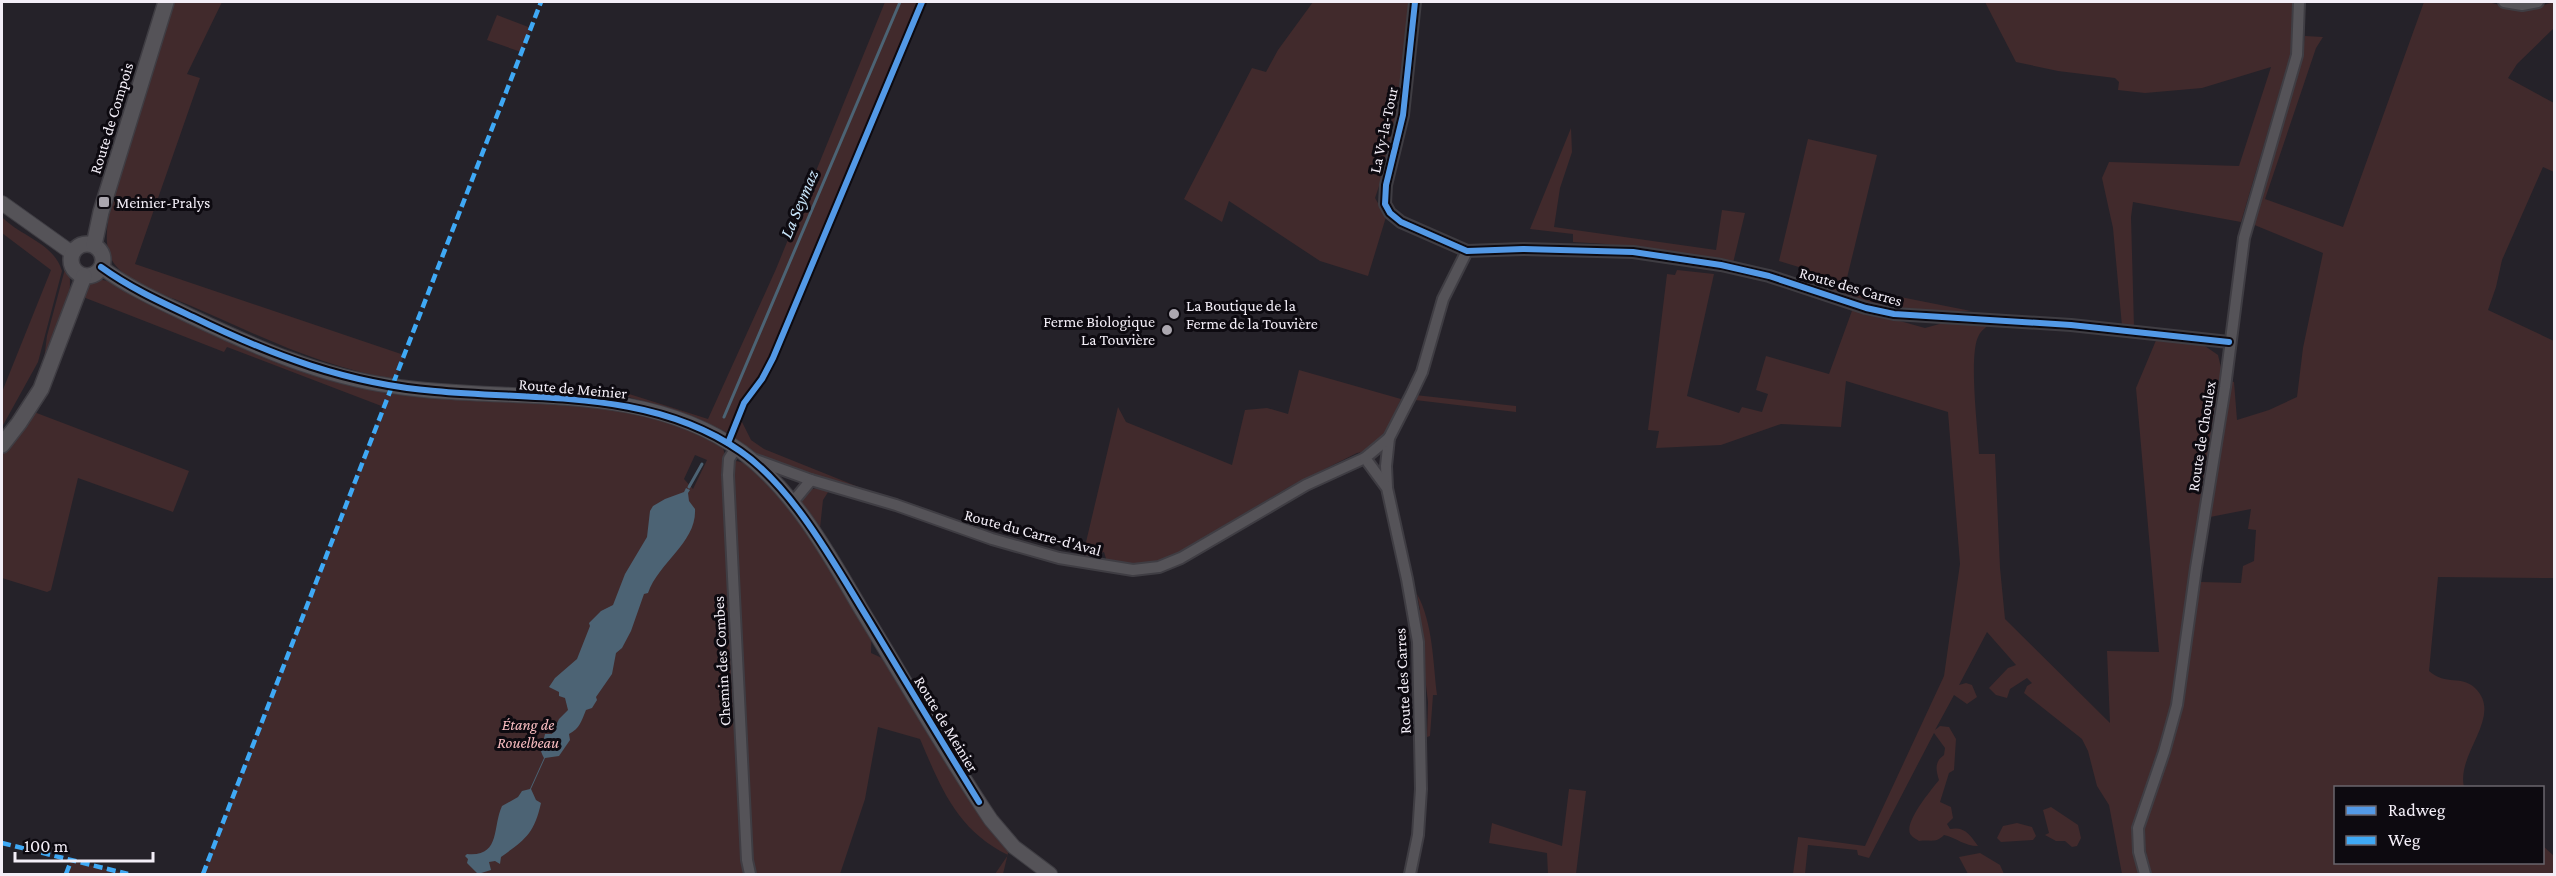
<svg xmlns="http://www.w3.org/2000/svg" width="2556" height="876" viewBox="0 0 2556 876" font-family="'Crimson Pro',serif">
  <style>
    .green { fill: #412a2c; fill-rule: evenodd }
    .water { fill: #4c6374 }
    .lines { fill: none; stroke-linecap: round; stroke-linejoin: round }
    .stream { stroke: #4c6374; stroke-width: 3 }
    .minor-casing { stroke: #3f3d43; stroke-width: 14 }
    .tertiary-casing { stroke: #3f3d43; stroke-width: 16 }
    .secondary-casing { stroke: #3f3d43; stroke-width: 18 }
    .minor { stroke: #555358; stroke-width: 10 }
    .tertiary { stroke: #555358; stroke-width: 14 }
    .secondary { stroke: #555358; stroke-width: 15 }
    .quiet { stroke: #3fa9f5; stroke-width: 4.5; stroke-dasharray: 9 4.5; stroke-linecap: butt }
    .cycleway-casing { stroke: #0d0a10; stroke-width: 10 }
    .cycleway { stroke: #5399e6; stroke-width: 6 }
    .poi-dot { fill: #aba7af; stroke: #0d0a10; stroke-width: 2 }
    .labels { text-anchor: middle; stroke-width: 6; stroke-linejoin: round; paint-order: stroke }
    .street-label { font-size: 16px; fill: #f3eef7; stroke: #0d0a10 }
    .poi-label { font-size: 16px; fill: #f3eef7; stroke: #0d0a10; text-anchor: start }
    .park-label { font-size: 16px; font-style: italic; fill: #fabdc1; stroke: #0d0a10 }
    .water-label { font-size: 18px; font-style: italic; fill: #c8e5fa; stroke: #0d0a10 }
  </style>
  <rect width="100%" height="100%" fill="#252229"/>
  <g class="green">
    <path d="M 173,2 L 222,2 L 187,74 L 200,78 L 135,264 L 404,355 L 395,379 C 322,368 256,334 189,305 C 168,296 131,284 116,266 C 102,250 107,224 111,205 Z"/>
    <path d="M 885,2 L 922,2 L 773,358 L 738,414 L 751,440 L 764,449 L 881,496 C 844,485 768,468 739,444 C 736,441 734,436 732,432 L 726,432 L 687,415 L 625,396 L 626,393 L 708,419 L 776,269 Z"/>
    <path d="M 1313,2 L 1411,2 L 1395,139 L 1375,198 L 1386,217 L 1368,276 L 1320,261 L 1229,201 L 1222,222 L 1184,199 L 1252,68 L 1266,72 L 1278,50 Z"/>
    <path d="M 1985,2 L 2293,2 L 2291,53 L 2241,222 L 2133,202 L 2131,217 L 2134,327 L 2122,326 L 2113,228 L 2102,178 L 2109,162 L 2239,166 L 2271,67 L 2202,88 L 2145,93 L 2118,90 L 2119,82 L 2115,78 L 2058,71 L 2016,62 Z"/>
    <path d="M 2424,2 L 2488,2 L 2508,7 L 2530,9 L 2554,2 L 2554,28 L 2517,64 L 2508,78 L 2554,103 L 2554,172 L 2543,167 L 2502,260 L 2496,287 L 2488,310 L 2554,341 L 2554,578 L 2438,577 L 2429,671 C 2446,686 2462,675 2475,688 C 2504,716 2456,753 2464,787 L 2336,788 L 2336,862 L 2542,862 L 2543,846 L 2554,856 L 2554,874 L 2150,874 L 2143,834 L 2176,726 L 2201,582 L 2241,583 L 2243,566 L 2254,561 L 2256,530 L 2248,529 L 2251,509 L 2210,517 L 2229,381 L 2234,382 L 2237,420 L 2269,410 L 2297,397 L 2303,348 L 2323,253 L 2252,224 L 2302,58 L 2305,36 L 2323,37 L 2316,48 L 2265,199 L 2343,227 Z"/>
    <path d="M 497,15 L 531,28 L 521,52 L 487,40 Z"/>
    <path d="M 1571,128 L 1572,152 L 1560,188 L 1554,227 L 1716,250 L 1722,210 L 1745,213 L 1733,263 L 1605,244 L 1573,242 L 1573,234 L 1530,229 Z"/>
    <path d="M 1808,139 L 1877,155 L 1845,286 L 1971,311 L 1949,311 L 1948,314 L 1913,313 L 1850,299 L 1850,297 L 1800,280 L 1802,268 L 1779,261 Z"/>
    <path d="M 2,217 C 20,236 54,243 62,271 L 38,362 L 2,427 L 2,392 L 51,270 L 2,233 Z"/>
    <path d="M 68,268 C 77,298 54,339 43,367 L 47,336 L 65,269 Z"/>
    <path d="M 1677,270 L 1714,274 L 1687,396 L 1739,413 L 1742,407 L 1762,412 L 1768,394 L 1756,390 L 1766,356 L 1829,374 L 1853,308 L 1925,328 L 1943,323 L 1989,325 C 1986,327 1981,331 1979,335 C 1968,353 1978,430 1979,454 L 1995,454 L 2000,568 L 2005,619 L 2110,723 L 2107,651 L 2159,652 L 2136,388 L 2157,338 L 2202,344 L 2218,355 L 2222,372 L 2169,718 L 2136,819 L 2140,874 L 2122,874 L 2109,805 L 2097,786 L 2088,751 L 2082,739 L 2024,693 L 2027,686 L 2032,683 L 2027,678 L 2010,689 L 2007,698 L 1996,695 L 1989,688 L 2008,668 L 2016,665 L 1987,632 L 1959,685 L 1966,683 L 1972,685 L 1977,697 L 1967,704 L 1954,695 L 1935,730 L 1940,726 L 1949,727 L 1956,739 L 1954,770 L 1949,773 L 1940,802 L 1951,807 L 1953,818 L 1947,824 L 1950,829 C 1965,826 1970,835 1978,846 C 1964,846 1957,838 1944,835 C 1935,844 1930,839 1919,841 C 1917,839 1913,838 1911,835 C 1902,824 1932,789 1939,780 C 1936,770 1934,762 1944,755 L 1945,748 L 1934,733 L 1869,858 L 1858,855 L 1857,850 L 1808,845 L 1805,874 L 1793,874 L 1798,837 L 1865,846 L 1944,676 L 1960,564 L 1948,412 L 1846,381 L 1841,427 L 1781,424 L 1721,445 L 1656,448 L 1659,431 L 1648,430 L 1667,274 L 1675,275 Z"/>
    <path d="M 97,279 L 108,281 L 186,320 L 389,394 L 595,406 L 652,416 L 680,425 L 723,448 L 725,455 L 723,470 L 746,874 L 203,874 L 384,407 L 227,347 L 224,352 L 83,297 L 89,284 ZM 695,455 L 707,460 L 693,489 L 684,479 Z"/>
    <path d="M 1299,370 L 1401,399 C 1391,419 1382,451 1357,453 L 1289,487 L 1162,562 L 1136,564 L 1107,562 L 1104,552 L 1082,559 L 1118,407 L 1126,422 L 1232,465 L 1245,410 L 1267,408 L 1288,414 Z"/>
    <path d="M 1415,395 L 1516,406 L 1516,412 L 1415,400 Z"/>
    <path d="M 34,412 L 189,471 L 173,512 L 78,478 L 51,590 L 47,592 L 2,578 L 2,455 Z"/>
    <path d="M 735,461 C 766,461 832,572 849,599 C 856,609 868,623 871,635 C 872,640 871,647 871,653 L 882,658 L 927,729 L 1009,849 L 1003,874 L 995,874 L 1008,855 C 957,830 941,788 920,739 L 878,727 L 865,799 L 840,874 L 753,874 L 732,465 Z"/>
    <path d="M 821,487 L 830,489 L 823,500 L 820,528 L 801,502 L 809,490 Z"/>
    <path d="M 1417,594 C 1433,623 1433,662 1437,695 L 1433,695 L 1430,736 L 1427,737 L 1428,702 L 1417,611 L 1420,610 Z"/>
    <path d="M 1569,789 L 1586,791 L 1576,874 L 1548,874 L 1547,853 L 1489,843 L 1492,823 L 1562,846 Z"/>
    <path d="M 2051,807 L 2078,825 L 2081,838 L 2077,846 L 2072,847 L 2065,841 L 2056,841 L 2045,835 L 2049,833 L 2043,810 Z"/>
    <path d="M 2017,823 L 2032,827 L 2036,836 L 2033,840 L 2001,842 L 1997,838 L 2003,826 Z"/>
    <path d="M 1980,853 L 2000,865 L 2004,874 L 1968,874 L 1959,857 Z"/>
    <path d="M 71,861 L 128,874 L 66,874 Z"/>
  </g>
  <path class="water" d="M 686,488 L 690,490 L 688,493 L 689,501 L 695,509 C 697,542 659,562 648,593 L 644,594 L 631,631 L 622,648 L 616,653 L 612,674 L 596,697 L 597,700 L 592,708 L 586,710 C 581,722 580,728 569,734 L 570,740 L 559,756 L 545,758 L 531,789 L 536,800 L 541,803 C 534,835 524,840 501,857 L 500,864 L 495,861 L 489,862 L 491,870 L 478,874 L 467,863 L 468,859 L 465,856 L 467,854 C 501,857 492,828 502,806 L 518,797 L 522,791 L 530,789 L 544,758 C 537,746 543,745 545,734 L 552,734 L 559,719 L 568,710 L 565,698 L 559,696 L 559,692 L 549,687 L 555,678 L 577,659 L 590,626 L 589,623 L 601,611 L 613,605 L 625,574 L 647,537 L 650,511 L 653,506 L 665,499 L 684,492 Z"/>
  <g class="lines">
    <g class="stream">
      <path d="M 724,417 L 900,2"/>
      <path d="M 689,487 L 702,464"/>
    </g>
    <g class="minor-casing">
      <g id="minor">
        <path d="M 1415,2 L 1403,115 L 1386,185 L 1385,204 L 1390,213 L 1401,222 L 1467,251 L 1523,249 L 1633,252 L 1721,265 L 1769,276 L 1866,308 L 1894,314 L 2071,325 L 2229,342"/>
        <path d="M 2504,2 L 2522,5 L 2538,2"/>
        <path d="M 736,448 L 729,459 L 728,475 L 747,860 L 750,874"/>
        <path d="M 753,459 L 811,480 L 896,505 L 992,539 L 1059,558 L 1133,570 L 1159,567 L 1181,558 L 1306,485 L 1365,458"/>
        <path d="M 1387,487 L 1386,466 L 1389,438"/>
        <path d="M 792,503 L 811,480"/>
        <path d="M 1410,874 L 1418,835 L 1421,789 L 1418,642 L 1407,579 L 1387,488 L 1365,458 L 1389,438 L 1411,395 L 1422,372 L 1443,299 L 1467,251"/>
        <path d="M 2145,874 L 2139,852 L 2138,828 L 2164,752 L 2177,705 L 2196,568 L 2225,387 L 2244,238 L 2297,55 L 2299,2"/>
      </g>
    </g>
    <g class="tertiary-casing">
      <g id="tertiary">
        <path d="M 2,203 L 72,253"/>
        <path d="M 101,267 C 129,288 159,301 190,316 C 255,347 320,376 392,386 C 508,404 642,379 742,452 C 794,491 829,554 861,609 C 904,679 945,752 991,820 L 1014,847 L 1050,874"/>
      </g>
    </g>
    <g class="secondary-casing">
      <g id="secondary">
        <circle cx="87" cy="260" r="16"/>
        <path d="M 94,245 L 101,212 L 166,2"/>
        <path d="M 2,445 L 19,423 L 41,389 L 84,276"/>
      </g>
    </g>
    <use href="#minor" class="minor"/>
    <use href="#tertiary" class="tertiary"/>
    <use href="#secondary" class="secondary"/>
    <g class="quiet">
      <path d="M 2,843 L 128,874"/>
      <path d="M 66,874 L 71,861"/>
      <path d="M 203,874 L 541,2"/>
    </g>
    <g class="cycleway-casing">
      <g id="cycleway">
        <path d="M 1415,2 L 1403,115 L 1386,185 L 1385,204 L 1390,213 L 1401,222 L 1467,251 L 1523,249 L 1633,252 L 1721,265 L 1769,276 L 1866,308 L 1894,314 L 2071,325 L 2229,342"/>
        <path d="M 101,267 C 130,288 161,302 193,317 C 271,355 348,384 435,391 C 539,401 650,389 740,451 C 794,488 836,567 870,622 C 906,682 942,742 979,802"/>
        <path d="M 728,443 L 744,403 L 762,379 L 773,358 L 922,2"/>
      </g>
    </g>
    <use href="#cycleway" class="cycleway"/>
  </g>
  <g class="poi-dot">
    <rect x="98" y="196" width="12" height="12" rx="3"/>
    <circle cx="1174" cy="314" r="6"/>
    <circle cx="1167" cy="330" r="6"/>
  </g>
  <g class="labels">
    <g class="street-label">
      <text transform="translate(111 118) rotate(-73)" y="6">Route de Compois</text>
      <text transform="translate(1383 130) rotate(-78)" y="6">La Vy-la-Tour</text>
      <text transform="translate(1851 286) rotate(16)" y="6">Route des Carres</text>
      <text transform="translate(573 388) rotate(5)" y="6">Route de Meinier</text>
      <text transform="translate(2201 436) rotate(-81)" y="6">Route de Choulex</text>
      <text transform="translate(1033 532) rotate(15)" y="6">Route du Carre-d'Aval</text>
      <text transform="translate(721 661) rotate(-93)" y="6">Chemin des Combes</text>
      <text transform="translate(1402 681) rotate(-93)" y="6">Route des Carres</text>
      <text transform="translate(947 724) rotate(59)" y="6">Route de Meinier</text>
    </g>
    <g class="poi-label">
      <text x="116" y="208">Meinier-Pralys</text>
      <text x="1186" y="311">La Boutique de la<tspan x="1186" dy="18">Ferme de la Touvière</tspan></text>
      <text x="1155" y="327" text-anchor="end">Ferme Biologique<tspan x="1155" dy="18">La Touvière</tspan></text>
    </g>
    <g class="park-label">
      <text x="528" y="730">Étang de<tspan x="528" dy="18">Rouelbeau</tspan></text>
    </g>
    <g class="water-label">
      <text transform="translate(799 204) rotate(-67)" y="6">La Seymaz</text>
    </g>
  </g>
  <rect width="2556" height="876" fill="none" stroke="#f3eef7" stroke-width="6"/>
  <rect x="2334" y="786" width="210" height="78" fill="#0d0a10" stroke="#69656c" stroke-width="1.5"/>
  <rect x="2346" y="806" width="30" height="9" fill="#5399e6" stroke="#69656c" stroke-width="1.5"/>
  <text x="2388" y="816" font-size="18" fill="#f3eef7">Radweg</text>
  <rect x="2346" y="836" width="30" height="9" fill="#3fa9f5" stroke="#69656c" stroke-width="1.5"/>
  <text x="2388" y="846" font-size="18" fill="#f3eef7">Weg</text>
  <path d="M15 852v9h138v-9" fill="none" stroke="#f3eef7" stroke-width="3"/>
  <text x="24" y="852" font-size="18" fill="#f3eef7" stroke="#0d0a10" stroke-width="4.5" paint-order="stroke">100 m</text>
</svg>
